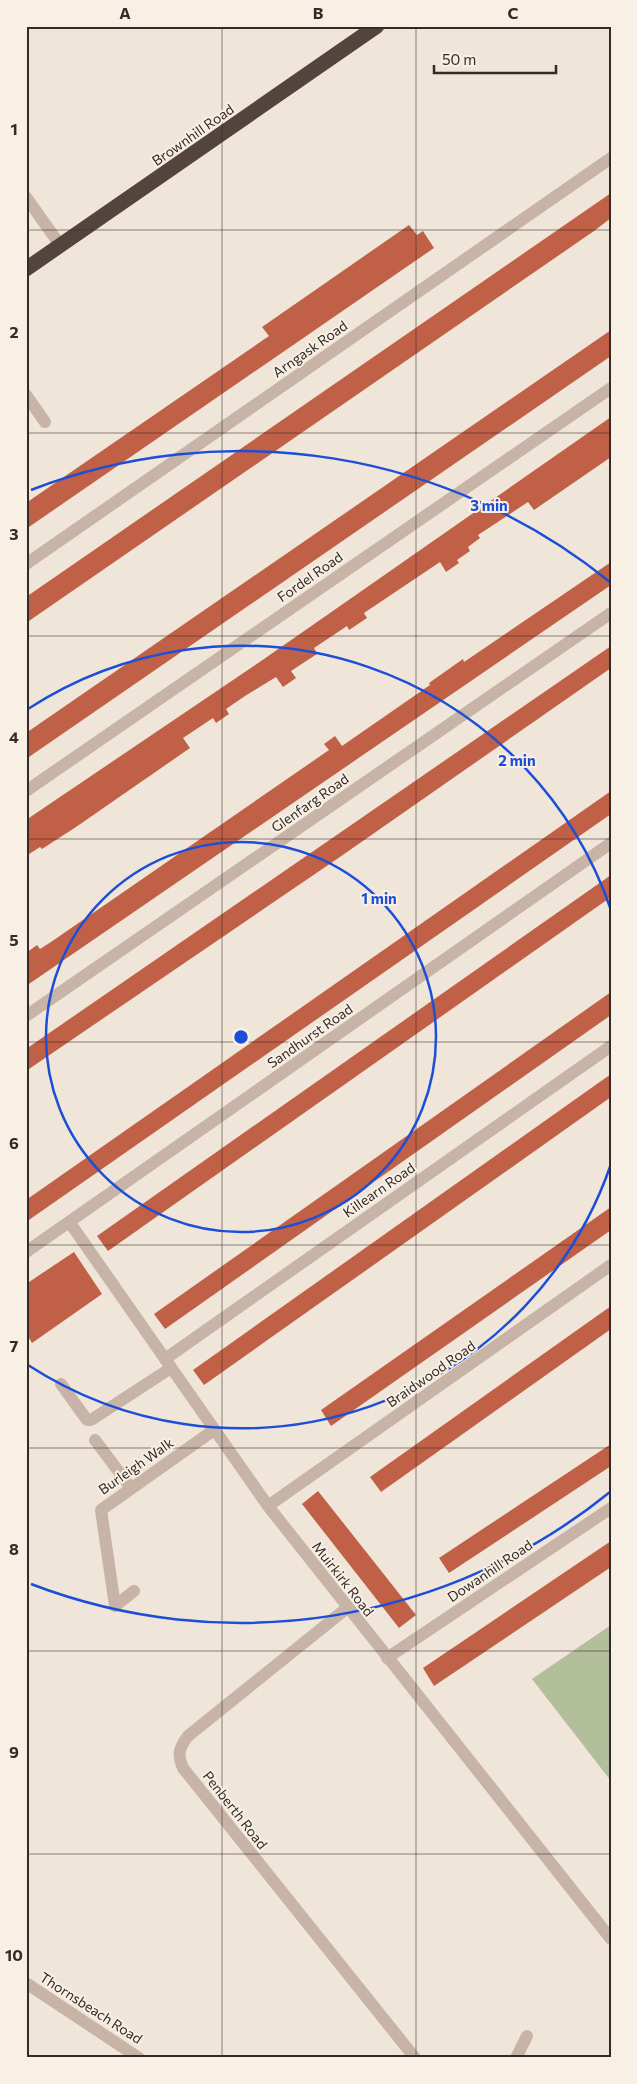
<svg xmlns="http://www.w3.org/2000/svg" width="637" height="2084" viewBox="0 0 637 2084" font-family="Commissioner,sans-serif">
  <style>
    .green { fill: #b3be9a }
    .building { fill: #c06047 }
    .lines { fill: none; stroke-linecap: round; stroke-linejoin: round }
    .minor { stroke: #c7b4a6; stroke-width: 12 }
    .highway { stroke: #54443e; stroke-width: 15 }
    .grid { fill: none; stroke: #342a27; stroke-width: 1; stroke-opacity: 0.55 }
    .ring { fill: none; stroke: #1d4ed8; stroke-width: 2.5 }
    .labels { text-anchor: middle; stroke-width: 4; stroke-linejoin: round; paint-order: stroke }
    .street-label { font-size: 14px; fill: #342a27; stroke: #f8efe5 }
    .centre { fill: #1d4ed8; stroke: #f8efe5; stroke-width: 2.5 }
    .ring-label { font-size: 15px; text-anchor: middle; font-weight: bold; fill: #1d4ed8; stroke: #f8efe5; stroke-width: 4; stroke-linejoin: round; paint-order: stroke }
    .neatline { fill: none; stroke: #342a27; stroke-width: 2 }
    .grid-label { font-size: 16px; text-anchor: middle; font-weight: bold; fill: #342a27 }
  </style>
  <rect width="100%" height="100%" fill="#f0e5d9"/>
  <path class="green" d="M 611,1625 L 611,1781 L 532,1679 Z"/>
  <g class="building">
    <path d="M 611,193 L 611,218 L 594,231 L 26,623 L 26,597 Z"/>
    <path d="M 409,225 L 417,235 L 423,231 L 434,248 L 26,529 L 26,503 L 269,336 L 262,327 Z"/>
    <path d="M 611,330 L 611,356 L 26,759 L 26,733 Z"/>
    <path d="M 611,417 L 611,457 L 534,510 L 528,502 L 478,535 L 480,538 L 468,547 L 470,551 L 457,560 L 459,563 L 446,572 L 440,562 L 364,613 L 367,618 L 349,630 L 347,626 L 314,648 L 317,654 L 291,671 L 296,678 L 283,687 L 276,677 L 245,696 L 226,709 L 229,714 L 216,723 L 213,718 L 183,738 L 190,748 L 76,827 L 42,849 L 40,847 L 26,856 L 26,820 L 264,659 Z"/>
    <path d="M 611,562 L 611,585 L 26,986 L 26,953 L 37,945 L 40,949 L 51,942 L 329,750 L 324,744 L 335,736 L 342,746 L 430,685 L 429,683 L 463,659 L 464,662 Z"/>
    <path d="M 611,646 L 611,668 L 337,859 L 26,1071 L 26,1049 Z"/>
    <path d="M 611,791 L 611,814 L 26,1222 L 26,1200 Z"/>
    <path d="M 611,875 L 611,897 L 108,1251 L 97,1236 Z"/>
    <path d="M 611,992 L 611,1015 L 165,1329 L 154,1314 Z"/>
    <path d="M 611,1074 L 611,1097 L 204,1385 L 193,1370 Z"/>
    <path d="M 611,1207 L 611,1230 L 331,1426 L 321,1410 Z"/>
    <path d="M 74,1252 L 102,1294 L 32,1343 L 26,1333 L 26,1284 Z"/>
    <path d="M 611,1306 L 611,1329 L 381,1492 L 370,1477 Z"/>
    <path d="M 611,1444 L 611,1466 L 449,1573 L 439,1558 Z"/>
    <path d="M 318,1491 L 416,1615 L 399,1628 L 302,1504 Z"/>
    <path d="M 611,1541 L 611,1567 L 434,1686 L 423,1668 Z"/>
  </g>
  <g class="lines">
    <g class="minor">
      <path d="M 26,197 L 60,245"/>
      <path d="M 26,395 L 45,422"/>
      <path d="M 26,564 L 611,158"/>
      <path d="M 26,791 L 611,388"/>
      <path d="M 26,1016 L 611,613"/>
      <path d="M 70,1223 L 268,1506 L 611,1939"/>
      <path d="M 26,1252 L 611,843"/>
      <path d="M 165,1359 L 611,1046"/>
      <path d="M 61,1384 L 87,1420 L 91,1420 L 171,1368"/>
      <path d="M 95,1440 L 131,1488"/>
      <path d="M 268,1506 L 611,1265"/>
      <path d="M 134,1591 L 115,1606 L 101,1510 L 214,1430"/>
      <path d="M 347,1608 L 188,1736 C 179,1748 177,1754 183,1768 L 415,2058"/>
      <path d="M 387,1658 L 611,1508"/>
      <path d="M 26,1983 L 139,2058"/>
      <path d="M 516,2058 L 527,2036"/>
    </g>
    <path class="highway" d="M 26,269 L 377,26"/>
  </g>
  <path class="grid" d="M 222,26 L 222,2058M 416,26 L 416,2058M 26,230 L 611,230M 26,433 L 611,433M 26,636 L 611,636M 26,839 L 611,839M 26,1042 L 611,1042M 26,1245 L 611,1245M 26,1448 L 611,1448M 26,1651 L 611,1651M 26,1854 L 611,1854"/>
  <g class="ring">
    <circle cx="241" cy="1037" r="195"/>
    <path d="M611 1164A391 391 0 0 1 28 1365M28 709A391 391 0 0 1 611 910"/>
    <path d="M610 1492A586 586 0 0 1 31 1584M31 490A586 586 0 0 1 610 582"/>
  </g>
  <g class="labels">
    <g class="street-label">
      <text transform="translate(193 135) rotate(-35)" y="5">Brownhill Road</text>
      <text transform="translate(310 349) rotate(-35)" y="5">Arngask Road</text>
      <text transform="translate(310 577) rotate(-35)" y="5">Fordel Road</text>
      <text transform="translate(310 803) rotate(-35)" y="5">Glenfarg Road</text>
      <text transform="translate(310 1036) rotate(-35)" y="5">Sandhurst Road</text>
      <text transform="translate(379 1190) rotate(-35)" y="5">Killearn Road</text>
      <text transform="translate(431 1374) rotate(-35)" y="5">Braidwood Road</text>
      <text transform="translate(136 1466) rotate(-35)" y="5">Burleigh Walk</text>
      <text transform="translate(490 1571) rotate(-34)" y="5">Dowanhill Road</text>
      <text transform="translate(343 1579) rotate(52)" y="5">Muirkirk Road</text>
      <text transform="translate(235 1810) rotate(52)" y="5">Penberth Road</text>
      <text transform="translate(91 2008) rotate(33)" y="5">Thornsbeach Road</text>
    </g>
  </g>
  <circle cx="241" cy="1037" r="8" class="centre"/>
  <g class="ring-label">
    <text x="489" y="511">3 min</text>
    <text x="517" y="766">2 min</text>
    <text x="379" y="904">1 min</text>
  </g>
  <rect width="637" height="2084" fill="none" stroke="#f8efe5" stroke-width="55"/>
  <path d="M434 65v8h122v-8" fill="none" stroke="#342a27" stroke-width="2.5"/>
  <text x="442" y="65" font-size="15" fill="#342a27" stroke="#f8efe5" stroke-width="4" paint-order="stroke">50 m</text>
  <rect x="28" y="28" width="582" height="2028" class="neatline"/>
  <g class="grid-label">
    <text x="125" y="19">A</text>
    <text x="318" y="19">B</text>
    <text x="513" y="19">C</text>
    <text x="14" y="135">1</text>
    <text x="14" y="338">2</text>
    <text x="14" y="540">3</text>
    <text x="14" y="743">4</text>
    <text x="14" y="946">5</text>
    <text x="14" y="1149">6</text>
    <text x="14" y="1352">7</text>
    <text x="14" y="1555">8</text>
    <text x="14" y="1758">9</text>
    <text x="14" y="1961">10</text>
  </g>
</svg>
